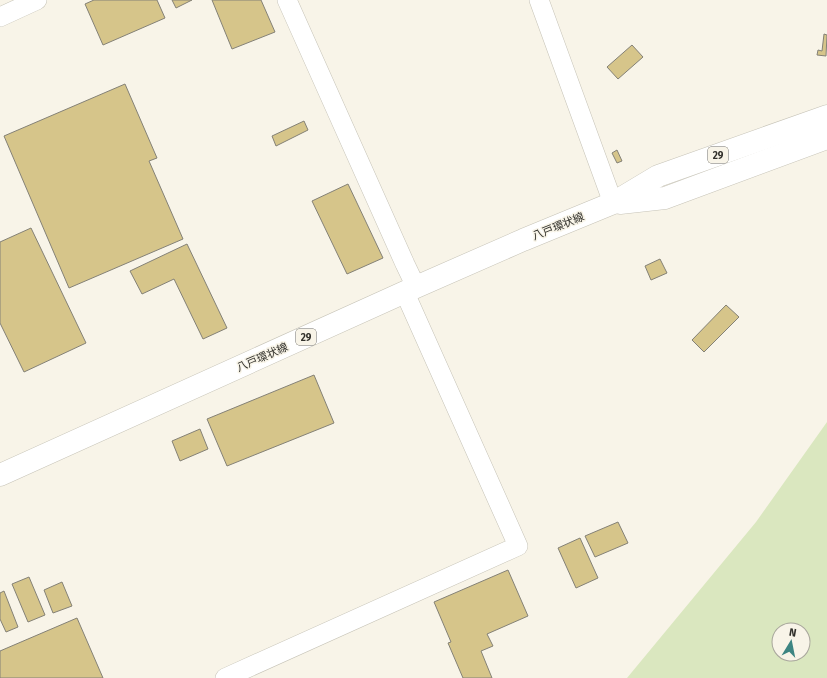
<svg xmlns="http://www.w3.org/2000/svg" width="827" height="678" viewBox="0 0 827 678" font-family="'Fira Sans','Noto Sans JP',sans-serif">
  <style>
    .green { fill: #dae7bf; fill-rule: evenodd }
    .building { fill: #d6c58a; stroke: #848176 }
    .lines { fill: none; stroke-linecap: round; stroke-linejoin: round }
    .minor-casing { stroke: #c6c3b7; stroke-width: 20 }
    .major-casing { stroke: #c6c3b7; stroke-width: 23 }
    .minor { stroke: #fff; stroke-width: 19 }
    .major { stroke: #fff; stroke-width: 22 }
    .labels { text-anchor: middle; stroke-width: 3; stroke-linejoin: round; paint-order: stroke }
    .shield { fill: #f8f4e8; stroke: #6d6b64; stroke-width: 1 }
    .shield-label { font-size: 10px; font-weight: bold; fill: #31302b }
    .street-label { font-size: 11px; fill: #31302b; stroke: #f8f4e8 }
  </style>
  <rect width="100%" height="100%" fill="#f8f4e8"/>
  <path class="green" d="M 827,422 L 827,678 L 627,678 L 756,522 ZM 779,630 L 803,630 L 803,654 L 779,654 Z"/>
  <g class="building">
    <path d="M 94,0 L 157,0 L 165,18 L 103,45 L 85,4 Z"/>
    <path d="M 172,0 L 192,0 L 176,8 Z"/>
    <path d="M 212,0 L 261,0 L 275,32 L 232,49 Z"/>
    <path d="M 824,34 L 827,35 L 826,56 L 817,55 L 818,50 L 822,51 Z"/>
    <path d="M 632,45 L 643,57 L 618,79 L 607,67 Z"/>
    <path d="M 125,84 L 157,158 L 149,161 L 183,239 L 69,288 L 4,136 Z"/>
    <path d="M 304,121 L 308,130 L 276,146 L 272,136 Z"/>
    <path d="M 617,150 L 622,161 L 617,163 L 612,153 Z"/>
    <path d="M 348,184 L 383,258 L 347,274 L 312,201 Z"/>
    <path d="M 31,228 L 86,343 L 24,372 L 0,323 L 0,242 Z"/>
    <path d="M 187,244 L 227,328 L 203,339 L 174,279 L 142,294 L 130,271 Z"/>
    <path d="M 660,259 L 667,273 L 651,280 L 645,266 Z"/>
    <path d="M 726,305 L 739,317 L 704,352 L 692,340 Z"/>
    <path d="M 314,375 L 334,423 L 227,466 L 207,419 Z"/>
    <path d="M 200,429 L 208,449 L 180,461 L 172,441 Z"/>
    <path d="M 618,522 L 628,543 L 595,557 L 585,536 Z"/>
    <path d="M 580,538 L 598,578 L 576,588 L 558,548 Z"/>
    <path d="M 508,570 L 528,616 L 487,634 L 493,646 L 481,651 L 492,678 L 463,678 L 448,643 L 451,642 L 434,602 Z"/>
    <path d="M 29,577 L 45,615 L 28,622 L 12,584 Z"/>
    <path d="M 62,582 L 72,606 L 53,613 L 44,590 Z"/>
    <path d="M 4,591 L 18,627 L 6,632 L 0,619 L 0,593 Z"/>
    <path d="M 77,618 L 103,678 L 0,678 L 0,651 Z"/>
  </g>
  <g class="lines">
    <g class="minor-casing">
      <g id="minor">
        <path d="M 287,0 L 405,264 L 416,287"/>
        <path d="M 539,0 L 613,203"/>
        <path d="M 0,17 L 37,0"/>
        <path d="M 225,678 L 518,546 L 405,293"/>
      </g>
    </g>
    <g class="major-casing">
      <g id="major">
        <path d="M 620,203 L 665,198 L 827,138"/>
        <path d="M 0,475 L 416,287 L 523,240 L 613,203 L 658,176 L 827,116"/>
      </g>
    </g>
    <use href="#minor" class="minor"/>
    <use href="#major" class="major"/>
  </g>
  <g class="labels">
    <g class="shield">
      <rect x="708" y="147" width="20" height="16" rx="3"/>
      <rect x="296" y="329" width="20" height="16" rx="3"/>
    </g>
    <g class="shield-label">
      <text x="718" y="159">29</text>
      <text x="306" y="341">29</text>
    </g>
    <g class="street-label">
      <text transform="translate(558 226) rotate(-22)" y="4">八戸環状線</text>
      <text transform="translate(262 357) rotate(-24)" y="4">八戸環状線</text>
    </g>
  </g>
  <g transform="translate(791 642) rotate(10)"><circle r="19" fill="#f8f4e8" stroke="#a8a69c"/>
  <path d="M0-3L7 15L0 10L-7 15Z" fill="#3d8582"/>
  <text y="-6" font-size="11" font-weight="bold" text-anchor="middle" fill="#31302b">N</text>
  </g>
</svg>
